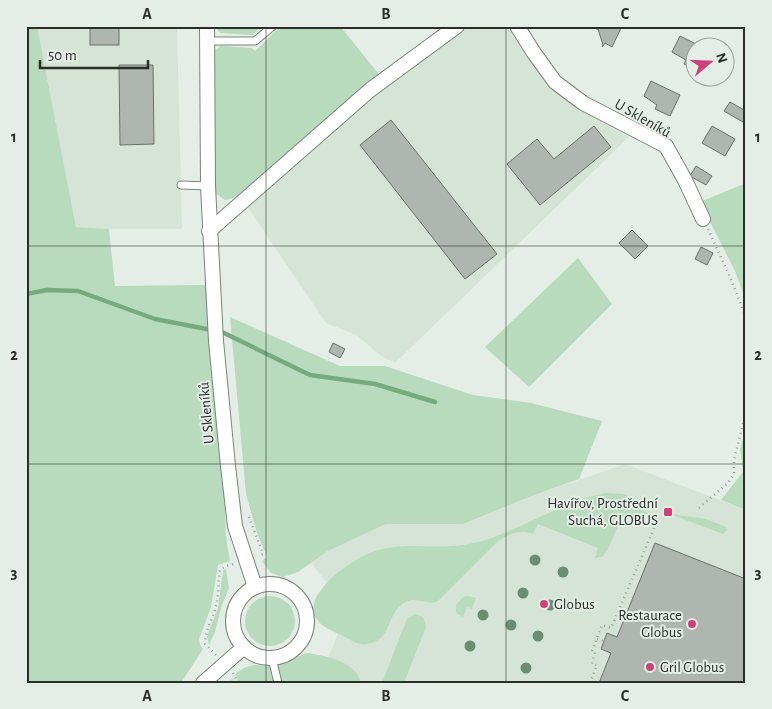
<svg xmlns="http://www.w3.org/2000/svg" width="772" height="709" viewBox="0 0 772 709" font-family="'Alegreya Sans',sans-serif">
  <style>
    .built { fill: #d6e4d7 }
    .green { fill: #b7dbbc }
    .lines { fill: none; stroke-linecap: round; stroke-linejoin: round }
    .stream { stroke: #78aa7f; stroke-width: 4.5 }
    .building { fill: #aeb6af; stroke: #69716a }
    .lane-casing { stroke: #7c837c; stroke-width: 9 }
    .street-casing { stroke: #7c837c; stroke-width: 16 }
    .path { stroke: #9ba29c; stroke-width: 2.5; stroke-dasharray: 1 4; stroke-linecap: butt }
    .lane { stroke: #fff; stroke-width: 7 }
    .street { stroke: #fff; stroke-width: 14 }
    .tree { fill: #698e74 }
    .grid { fill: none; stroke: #2a2d2a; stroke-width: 1; stroke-opacity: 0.55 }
    .poi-dot { fill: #cc437c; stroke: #e5eee6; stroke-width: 2 }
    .labels { text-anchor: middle; stroke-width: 4; stroke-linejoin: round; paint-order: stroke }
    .street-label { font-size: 15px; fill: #2a2d2a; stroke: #e5eee6 }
    .poi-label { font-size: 15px; fill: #2a2d2a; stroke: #e5eee6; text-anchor: end }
    .neatline { fill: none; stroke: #2a2d2a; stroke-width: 2 }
    .grid-label { font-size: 16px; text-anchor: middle; font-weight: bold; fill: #2a2d2a }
  </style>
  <rect width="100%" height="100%" fill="#e5eee6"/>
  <g class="built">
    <path d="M 37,26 L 177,26 L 182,229 L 109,229 L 76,227 Z"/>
    <path d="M 466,26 L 506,26 L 549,86 L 579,109 L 629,137 L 395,363 L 381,356 L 356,335 L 326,323 L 247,206 L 377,94 Z"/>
    <path d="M 625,464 L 746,510 L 746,683 L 227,683 L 236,673 L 246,667 L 255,665 L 281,665 L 307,653 L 328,658 L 338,634 L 320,624 L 315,616 L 313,607 L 316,597 L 327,583 L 311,563 L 328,551 L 386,524 L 463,524 L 529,497 Z"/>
  </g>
  <g class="green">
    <path d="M 26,26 L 37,26 L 76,227 L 109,229 L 115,286 L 206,285 L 224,482 L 226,537 L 230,561 L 218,565 L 211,607 L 199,639 L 200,645 L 203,649 L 181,683 L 26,683 Z"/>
    <path d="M 215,26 L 262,26 L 253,35 L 220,33 Z"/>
    <path d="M 281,26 L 340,26 L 382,78 L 240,194 L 233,198 L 225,200 L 214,192 L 215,50 L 221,46 L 252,48 L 255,51 Z"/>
    <path d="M 746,183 L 746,301 L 735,271 L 700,202 Z"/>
    <path d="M 578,258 L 612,304 L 529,387 L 485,347 Z"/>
    <path d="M 230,317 L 340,366 L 385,366 L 473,395 L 531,403 L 602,421 L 579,479 L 529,497 L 463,524 L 386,524 L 328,551 L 298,572 L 283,577 L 271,573 L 262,561 L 267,557 L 257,533 L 246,494 Z"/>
    <path d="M 746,430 L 746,510 L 721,500 L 743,472 L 740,449 Z"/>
    <path d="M 605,493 L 624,494 L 646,503 L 643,511 L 652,514 L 653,517 C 612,504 619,540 602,557 L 595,558 L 598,548 L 538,524 L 533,534 C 519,529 508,534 496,543 L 438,601 C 427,606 417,596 406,602 C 385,612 394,640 367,644 C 358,646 348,638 339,634 C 333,631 325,628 320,623 C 298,603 337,571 353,562 C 394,535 431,553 474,543 C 520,532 559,502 605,493 Z"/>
    <path d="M 670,514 L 706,519 L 726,527 L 727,530 L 723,534 Z"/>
    <path d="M 226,569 L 229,588 L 222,605 L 215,632 L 209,645 L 207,636 L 218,608 L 223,571 Z"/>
    <circle cx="270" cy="621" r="25"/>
    <path d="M 467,596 L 476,598 L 472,609 L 467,607 L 463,617 L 456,613 L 456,605 L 463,597 Z"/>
    <path d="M 415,614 L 423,617 L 426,627 L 404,683 L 382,683 L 407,619 Z"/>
    <path d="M 307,653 C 326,656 356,661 361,683 L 281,683 L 277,665 Z"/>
    <path d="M 255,665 L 269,666 L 274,683 L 239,683 L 236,673 L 246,667 Z"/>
  </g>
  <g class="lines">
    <path class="stream" d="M 26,294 L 47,290 L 78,291 L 155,319 L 222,332 L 310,375 L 375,384 L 435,402"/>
  </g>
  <g class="building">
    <rect x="90" y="26" width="29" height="19"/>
    <path d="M 597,26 L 622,26 L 612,47 L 605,43 L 602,47 L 603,45 L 598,29 L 596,29 L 598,28 Z"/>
    <path d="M 680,36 L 704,48 L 694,48 L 694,69 L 684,64 L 686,60 L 672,52 Z"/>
    <path d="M 119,65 L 153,65 L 154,144 L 120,145 Z"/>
    <path d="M 651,81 L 680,95 L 670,116 L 655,109 L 657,105 L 644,96 Z"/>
    <path d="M 730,102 L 746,111 L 746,117 L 743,122 L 724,111 Z"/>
    <path d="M 391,120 L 497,254 L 465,279 L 360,145 Z"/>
    <path d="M 594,126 L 611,147 L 540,205 L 507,164 L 537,139 L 554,159 Z"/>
    <path d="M 712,126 L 735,139 L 725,156 L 702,143 Z"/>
    <path d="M 696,166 L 712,176 L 706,185 L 690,176 Z"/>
    <path d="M 632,230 L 648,246 L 635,259 L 619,243 Z"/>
    <path d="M 701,247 L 713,253 L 707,265 L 695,259 Z"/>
    <path d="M 333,343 L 345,349 L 340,358 L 329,352 Z"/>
    <path d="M 655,543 L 746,579 L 746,683 L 599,683 L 611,653 L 601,649 L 607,633 L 617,637 Z"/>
  </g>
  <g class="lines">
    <g class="lane-casing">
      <g id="lane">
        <path d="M 207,41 L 255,41 L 273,26"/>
        <path d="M 181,185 L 208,186"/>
        <path d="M 272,658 L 278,683"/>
      </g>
    </g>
    <g class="street-casing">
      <g id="street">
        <path d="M 207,26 L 208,186 L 216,341 L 228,466 L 235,526 L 255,587"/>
        <path d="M 517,26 L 534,53 L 555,82 L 583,103 L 666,146 L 685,180 L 703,219"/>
        <path d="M 209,231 L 370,90 L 457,26"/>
        <circle cx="270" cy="621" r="37"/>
        <path d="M 203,683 L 244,647"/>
      </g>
    </g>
    <g class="path">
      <path d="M 708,229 L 730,277 L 746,317"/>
      <path d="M 699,508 L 728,483 L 734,474 L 734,460 L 746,412"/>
      <path d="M 249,517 L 263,554 L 258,556"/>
      <path d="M 597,639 L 604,641"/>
      <path d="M 216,655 L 205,644 C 205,630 213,619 216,606 C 219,594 218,582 220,570 L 226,566 L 234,564"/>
      <path d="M 233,673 L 237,680 L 236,683"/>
      <path d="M 590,683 L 597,665 L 592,664 L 595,652 L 592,651 L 602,625 L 611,628 L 655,526"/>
    </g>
    <use href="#lane" class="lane"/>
    <use href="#street" class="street"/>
  </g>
  <g class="tree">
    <circle cx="535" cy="560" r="5.5"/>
    <circle cx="563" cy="572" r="5.5"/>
    <circle cx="523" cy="593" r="5.5"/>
    <circle cx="550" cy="605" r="5.5"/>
    <circle cx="483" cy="615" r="5.5"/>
    <circle cx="511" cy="625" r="5.5"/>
    <circle cx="538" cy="636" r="5.5"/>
    <circle cx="470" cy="646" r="5.5"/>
    <circle cx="526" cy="668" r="5.5"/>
  </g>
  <path class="grid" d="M 266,26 L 266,683M 506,26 L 506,683M 26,246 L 746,246M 26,464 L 746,464"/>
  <g class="poi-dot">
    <rect x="663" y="507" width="10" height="10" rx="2.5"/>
    <circle cx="544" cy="604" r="5"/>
    <circle cx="692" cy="624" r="5"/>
    <circle cx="650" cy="667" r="5"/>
  </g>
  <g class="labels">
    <g class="street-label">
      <text transform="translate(643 118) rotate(30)" y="5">U Skleníků</text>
      <text transform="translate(206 413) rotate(-95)" y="5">U Skleníků</text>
    </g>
    <g class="poi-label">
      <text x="658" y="508">Havířov, Prostřední<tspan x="658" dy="17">Suchá, GLOBUS</tspan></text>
      <text x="554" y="609" text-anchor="start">Globus</text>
      <text x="682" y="620">Restaurace<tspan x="682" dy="17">Globus</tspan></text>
      <text x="660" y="672" text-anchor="start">Gril Globus</text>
    </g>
  </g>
  <rect width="772" height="709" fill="none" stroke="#e5eee6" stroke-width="55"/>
  <g transform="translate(710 62) rotate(71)"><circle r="24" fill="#e5eee6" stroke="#9aa19b"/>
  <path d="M0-4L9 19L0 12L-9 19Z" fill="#cc437c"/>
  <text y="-8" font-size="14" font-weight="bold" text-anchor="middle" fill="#2a2d2a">N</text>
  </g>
  <path d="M40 60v8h108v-8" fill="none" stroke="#2a2d2a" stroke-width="2.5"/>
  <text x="48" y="60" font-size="15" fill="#2a2d2a" stroke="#e5eee6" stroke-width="4" paint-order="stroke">50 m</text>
  <rect x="28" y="28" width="716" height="654" class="neatline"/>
  <g class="grid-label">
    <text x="147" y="19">A</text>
    <text x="386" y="19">B</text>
    <text x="625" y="19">C</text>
    <text x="14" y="142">1</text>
    <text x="758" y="142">1</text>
    <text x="14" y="360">2</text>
    <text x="758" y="360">2</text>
    <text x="14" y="578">3</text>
    <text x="758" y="578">3</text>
    <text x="147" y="701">A</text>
    <text x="386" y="701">B</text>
    <text x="625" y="701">C</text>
  </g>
</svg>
